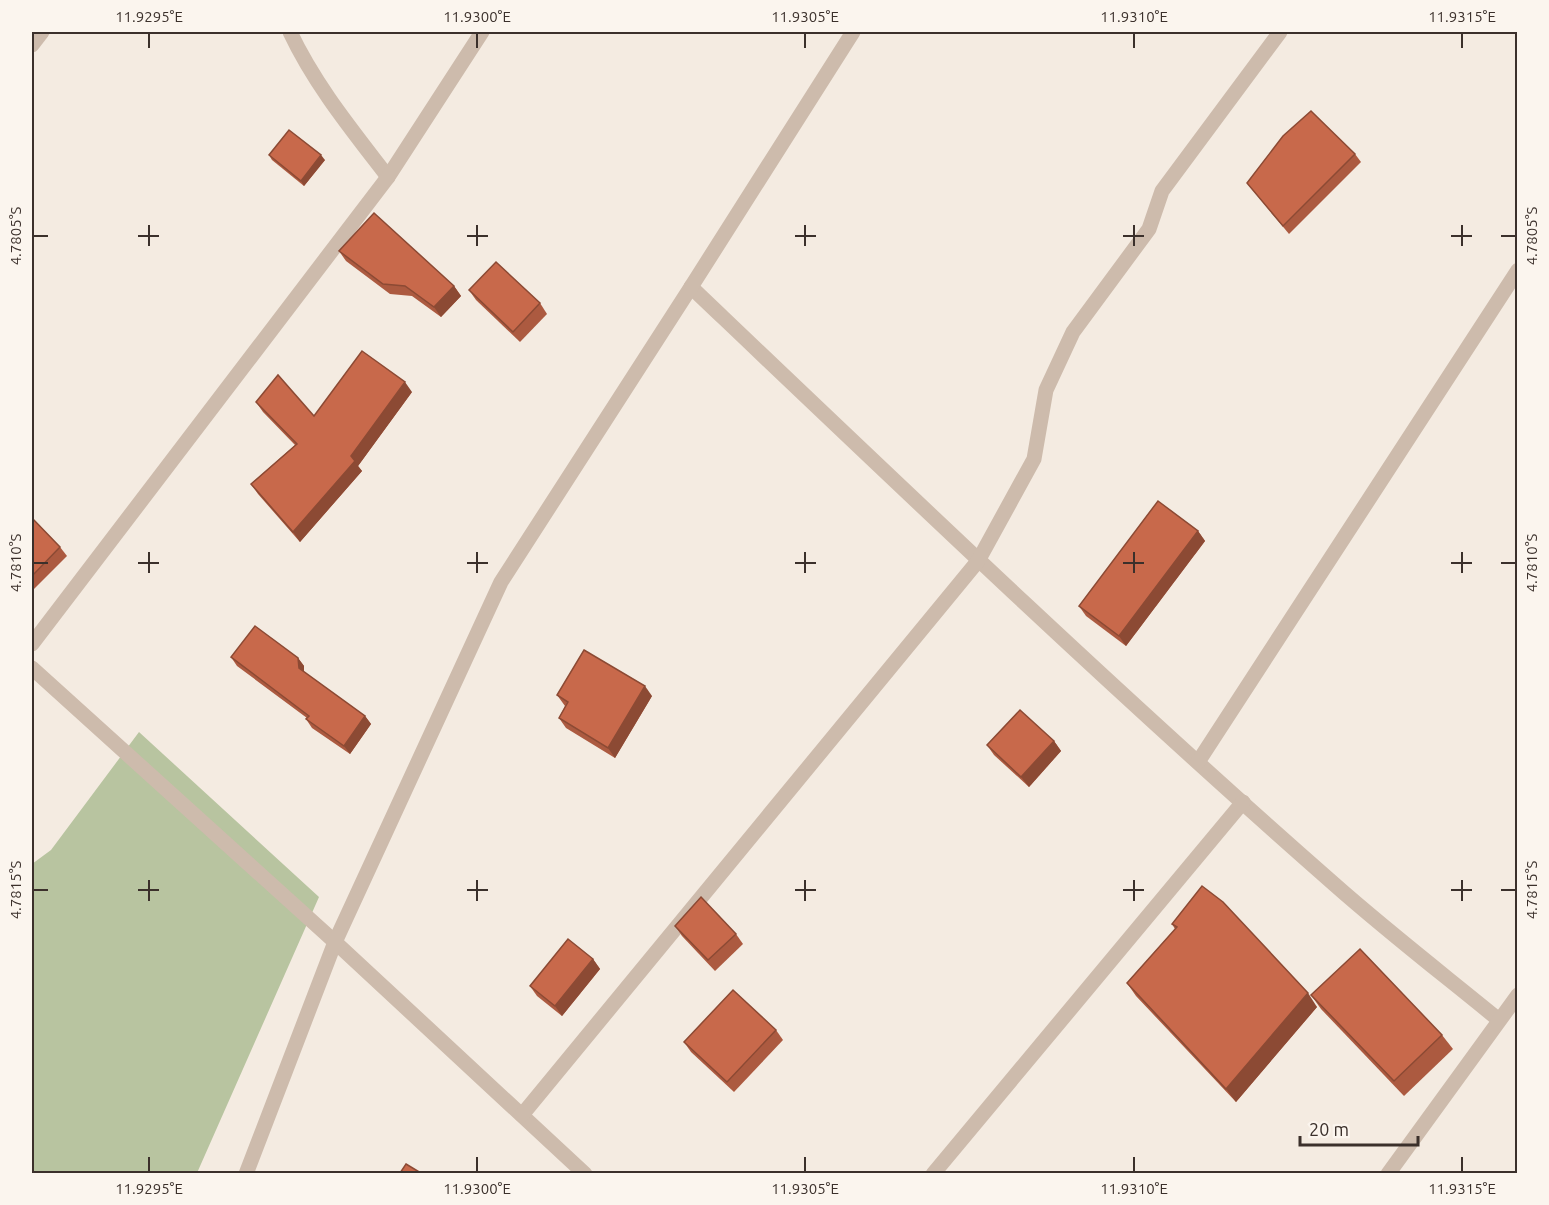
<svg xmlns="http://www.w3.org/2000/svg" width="1549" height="1205" viewBox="0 0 1549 1205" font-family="Ubuntu,sans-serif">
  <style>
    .grass { fill: #b8c4a0 }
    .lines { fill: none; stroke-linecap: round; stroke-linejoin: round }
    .minor { stroke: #cdbbac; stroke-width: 15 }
    .wall { fill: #ac5a40 }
    .shaded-wall { fill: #8c4a34 }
    .building { fill: #c8694b; stroke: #8c4a34; stroke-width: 1.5 }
    .ticks { fill: none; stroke: #3b302b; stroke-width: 2 }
    .neatline { fill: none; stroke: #3b302b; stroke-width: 2 }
    .ticks-label { font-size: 15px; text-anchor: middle; fill: #3b302b }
  </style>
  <rect width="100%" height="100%" fill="#f4ebe1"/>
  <path class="grass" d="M 139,732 L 319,897 L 197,1173 L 32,1173 L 32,864 L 51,850 Z"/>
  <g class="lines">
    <g class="minor">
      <path d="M 290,32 C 315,85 352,130 388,177"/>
      <path d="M 32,45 L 42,32"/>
      <path d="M 691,287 C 903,489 1114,691 1334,884 C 1387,931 1444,975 1499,1020"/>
      <path d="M 32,644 L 388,177 L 482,32"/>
      <path d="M 32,668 L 335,942 L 585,1174"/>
      <path d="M 1198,762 L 1518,270"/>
      <path d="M 522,1115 L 978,561 L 1034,459 L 1046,390 L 1073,332 L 1149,229 L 1162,191 L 1280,32"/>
      <path d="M 246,1174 L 335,942 L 501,582 L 691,287 L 853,32"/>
      <path d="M 933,1174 L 1243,802"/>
      <path d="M 1388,1174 L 1518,995"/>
    </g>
  </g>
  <g class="wall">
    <path d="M 1355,154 L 1361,162 L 1289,234 L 1247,183 Z"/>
    <path d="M 269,155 L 325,160 L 304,186 L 272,160 Z"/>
    <path d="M 339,251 L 454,286 L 461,296 L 441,317 L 412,296 L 390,294 L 346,261 Z"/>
    <path d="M 469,290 L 540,303 L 547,314 L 520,342 L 476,300 Z"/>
    <path d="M 412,392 L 358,466 L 362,471 L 300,542 L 258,494 L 251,484 L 295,445 L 263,412 L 256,402 L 314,416 Z"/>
    <path d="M 32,518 L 60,547 L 67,556 L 33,590 L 32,588 Z"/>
    <path d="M 1198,531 L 1205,541 L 1126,646 L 1086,616 L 1079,606 Z"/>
    <path d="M 231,657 L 298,658 L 304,666 L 304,672 L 365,716 L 371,724 L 350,754 L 312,728 L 306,719 L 307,718 L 237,666 Z"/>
    <path d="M 557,695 L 652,696 L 615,758 L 566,728 L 559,718 L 565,706 Z"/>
    <path d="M 1054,741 L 1061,751 L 1029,787 L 994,755 L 987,745 Z"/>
    <path d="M 1172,924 L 1317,1007 L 1236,1102 L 1136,996 L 1127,983 L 1175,929 Z"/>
    <path d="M 675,926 L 736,934 L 743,944 L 715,971 L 682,936 Z"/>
    <path d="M 593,959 L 600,969 L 562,1016 L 537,996 L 530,986 Z"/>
    <path d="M 1311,995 L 1442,1035 L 1453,1049 L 1404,1096 L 1321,1009 Z"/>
    <path d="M 776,1030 L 783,1040 L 734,1092 L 691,1052 L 684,1042 Z"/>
  </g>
  <g class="shaded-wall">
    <path d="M 321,155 L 325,160 L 304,186 L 301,181 Z"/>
    <path d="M 454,286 L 461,296 L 441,317 L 434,307 Z"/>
    <path d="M 405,382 L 412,392 L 358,466 L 362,471 L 300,542 L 293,532 L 351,456 Z"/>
    <path d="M 1198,531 L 1205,541 L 1126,646 L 1119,636 Z"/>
    <path d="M 298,658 L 304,666 L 304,676 L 299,668 Z"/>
    <path d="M 645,686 L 652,696 L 615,758 L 608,748 Z"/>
    <path d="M 365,716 L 371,724 L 350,754 L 344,746 Z"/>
    <path d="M 1054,741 L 1061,751 L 1029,787 L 1021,777 Z"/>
    <path d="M 593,959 L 600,969 L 562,1016 L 555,1006 Z"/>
    <path d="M 1308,993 L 1317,1007 L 1236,1102 L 1226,1089 Z"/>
  </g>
  <g class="building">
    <path d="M 1311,111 L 1355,154 L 1283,226 L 1247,183 L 1283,136 Z"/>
    <path d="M 289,130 L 321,155 L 301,181 L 269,155 Z"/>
    <path d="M 374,213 L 454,286 L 434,307 L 405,286 L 383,284 L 339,251 Z"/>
    <path d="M 496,262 L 540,303 L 513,332 L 469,290 Z"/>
    <path d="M 362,351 L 405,382 L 351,456 L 355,461 L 293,532 L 251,484 L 297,444 L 256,402 L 278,375 L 314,416 Z"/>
    <path d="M 1158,501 L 1198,531 L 1119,636 L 1079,606 Z"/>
    <path d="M 32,518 L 60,547 L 32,576 Z"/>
    <path d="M 255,626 L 298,658 L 299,668 L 365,716 L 344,746 L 306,719 L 309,716 L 231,657 Z"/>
    <path d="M 584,650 L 645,686 L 608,748 L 559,718 L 568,702 L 557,695 Z"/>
    <path d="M 1020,710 L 1054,741 L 1021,777 L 987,745 Z"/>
    <path d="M 1202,886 L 1223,902 L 1308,993 L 1226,1089 L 1127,983 L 1177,927 L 1172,924 Z"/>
    <path d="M 701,897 L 736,934 L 708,960 L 675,926 Z"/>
    <path d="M 568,939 L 593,959 L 555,1006 L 530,986 Z"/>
    <path d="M 1360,949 L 1442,1035 L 1394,1081 L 1311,995 Z"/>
    <path d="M 733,990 L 776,1030 L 727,1082 L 684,1042 Z"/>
    <path d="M 406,1164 L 421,1173 L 400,1173 Z"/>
  </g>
  <path class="ticks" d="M 149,33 L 149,48M 477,33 L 477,48M 805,33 L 805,48M 1134,33 L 1134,48M 1462,33 L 1462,48M 149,225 L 149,246M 477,225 L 477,246M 805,225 L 805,246M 1134,225 L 1134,246M 1462,225 L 1462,246M 33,236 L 48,236M 138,236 L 159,236M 467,236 L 488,236M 795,236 L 816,236M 1123,236 L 1144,236M 1451,236 L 1472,236M 1501,236 L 1516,236M 149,552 L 149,573M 477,552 L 477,573M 805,552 L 805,573M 1134,552 L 1134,573M 1462,552 L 1462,573M 33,563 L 48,563M 138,563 L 159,563M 467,563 L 488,563M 795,563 L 816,563M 1123,563 L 1144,563M 1451,563 L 1472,563M 1501,563 L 1516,563M 149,880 L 149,901M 477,880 L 477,901M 805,880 L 805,901M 1134,880 L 1134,901M 1462,880 L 1462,901M 33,890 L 48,890M 138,890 L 159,890M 467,890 L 488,890M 795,890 L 816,890M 1123,890 L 1144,890M 1451,890 L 1472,890M 1501,890 L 1516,890M 149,1157 L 149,1172M 477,1157 L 477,1172M 805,1157 L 805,1172M 1134,1157 L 1134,1172M 1462,1157 L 1462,1172"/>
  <rect width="1549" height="1205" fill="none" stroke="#fbf5ee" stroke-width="66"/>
  <path d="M1300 1136v9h118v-9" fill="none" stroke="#3b302b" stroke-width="3"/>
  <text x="1309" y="1136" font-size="18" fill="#3b302b" stroke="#fbf5ee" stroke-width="4.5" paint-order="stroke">20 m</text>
  <rect x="33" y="33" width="1483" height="1139" class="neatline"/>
  <g class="ticks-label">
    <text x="149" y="22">11.9295°E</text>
    <text x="477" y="22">11.9300°E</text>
    <text x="805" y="22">11.9305°E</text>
    <text x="1134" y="22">11.9310°E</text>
    <text x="1462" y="22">11.9315°E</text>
    <text transform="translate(16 236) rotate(-90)" y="5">4.7805°S</text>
    <text transform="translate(1532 236) rotate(-90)" y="5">4.7805°S</text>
    <text transform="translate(16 563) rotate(-90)" y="5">4.7810°S</text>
    <text transform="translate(1532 563) rotate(-90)" y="5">4.7810°S</text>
    <text transform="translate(16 890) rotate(-90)" y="5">4.7815°S</text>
    <text transform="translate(1532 890) rotate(-90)" y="5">4.7815°S</text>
    <text x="149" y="1194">11.9295°E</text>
    <text x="477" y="1194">11.9300°E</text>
    <text x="805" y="1194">11.9305°E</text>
    <text x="1134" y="1194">11.9310°E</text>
    <text x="1462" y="1194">11.9315°E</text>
  </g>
</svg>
